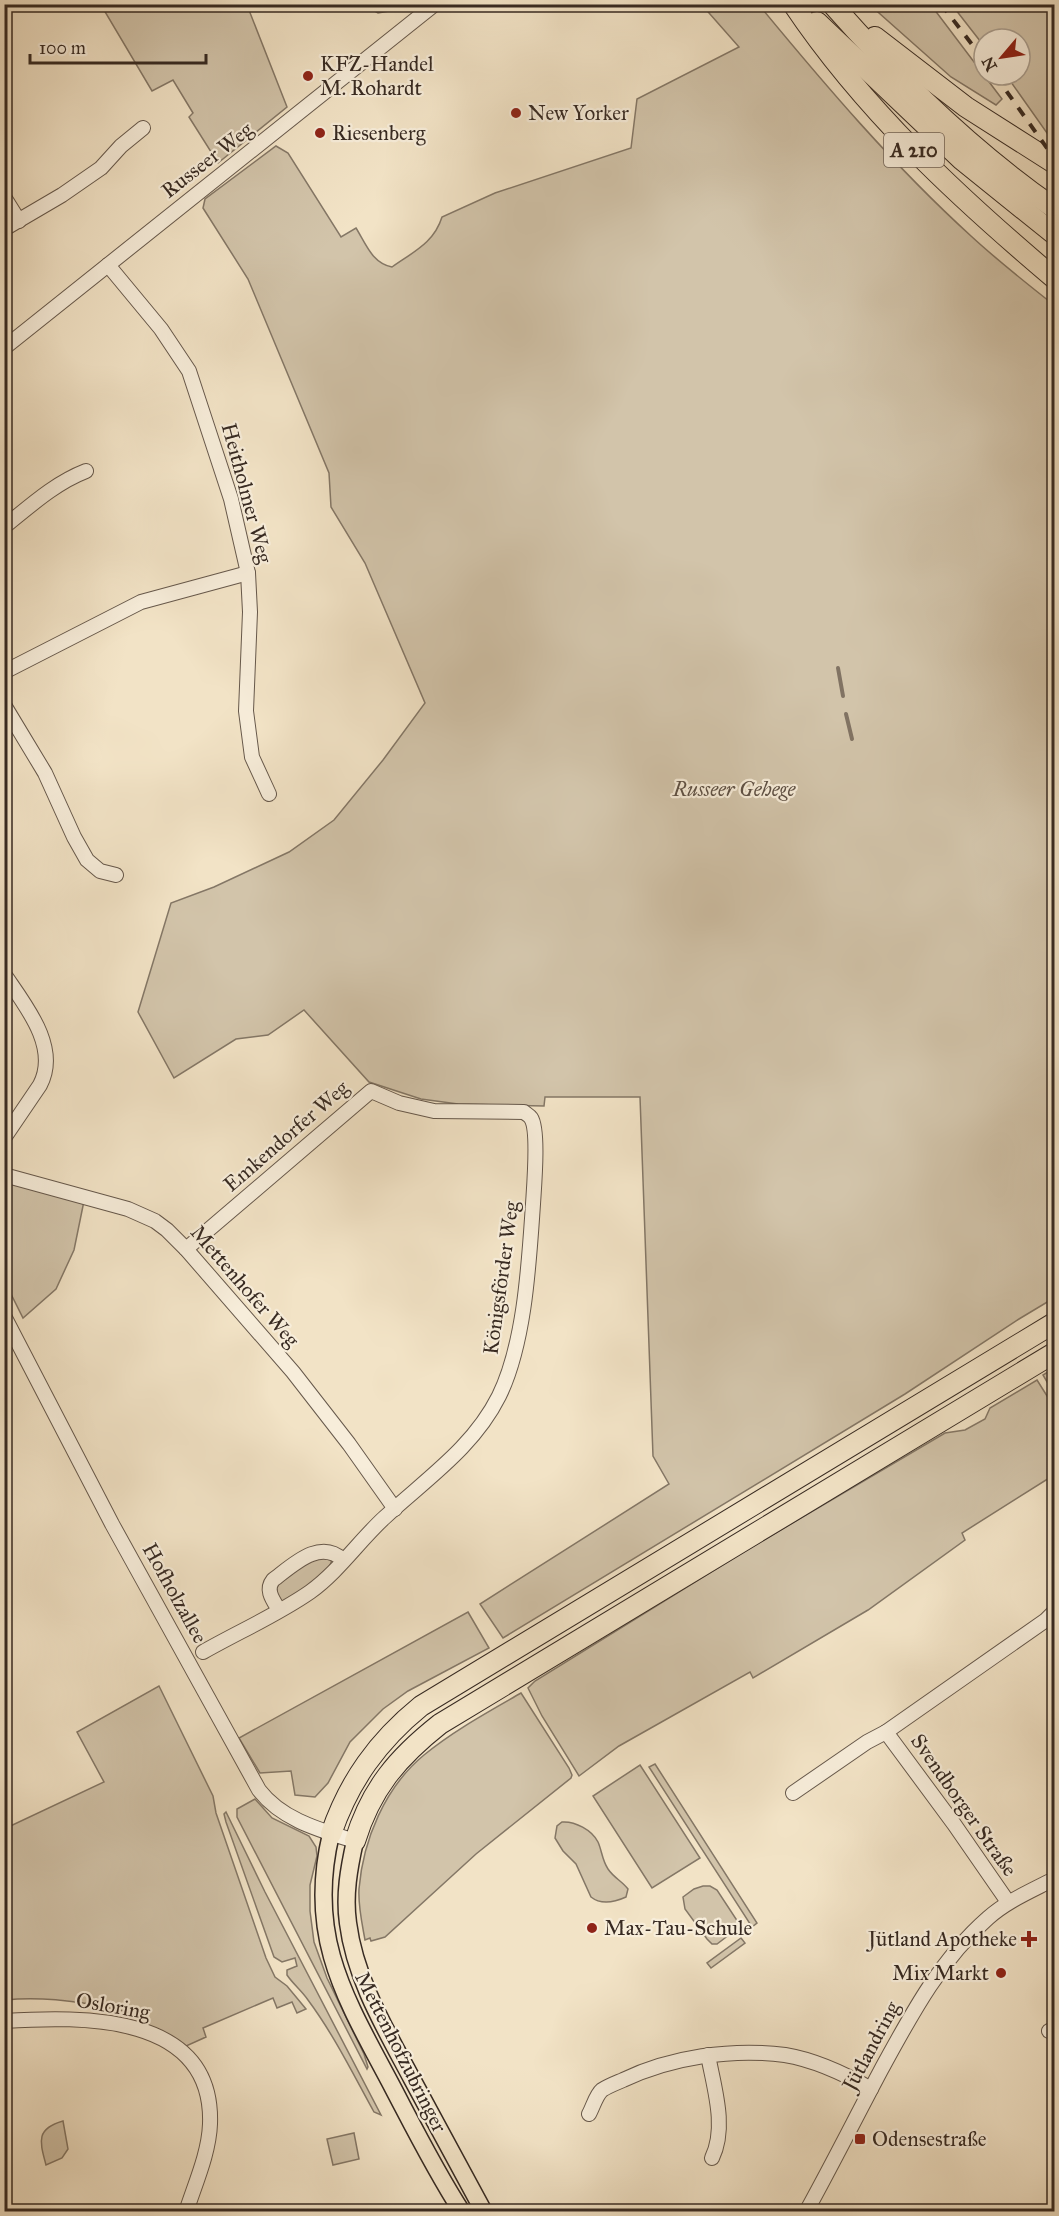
<svg xmlns="http://www.w3.org/2000/svg" width="1059" height="2216" viewBox="0 0 1059 2216" font-family="'IM FELL Great Primer',serif">
  <style>
    .green { fill: #d2c4aa; stroke: #847766; stroke-width: 1.5 }
    .lines { fill: none; stroke-linecap: round; stroke-linejoin: round }
    .stream { stroke: #817363; stroke-width: 4 }
    .minor-casing { stroke: #66584b; stroke-width: 16 }
    .major-casing { stroke: #372a22; stroke-width: 19 }
    .highway-casing { stroke: #372a22; stroke-width: 22 }
    .minor { stroke: #f7edda; stroke-width: 14 }
    .major { stroke: #f2e3c6; stroke-width: 16 }
    .highway { stroke: #f2e3c6; stroke-width: 20 }
    .rail { stroke: #372a22; stroke-width: 4; stroke-dasharray: 10 10; stroke-linecap: butt }
    .poi-dot { fill: #8f2418; stroke: #f7edda; stroke-width: 2 }
    .labels { text-anchor: middle; stroke-width: 4.5; stroke-linejoin: round; paint-order: stroke }
    .shield { fill: #f7edda; stroke: #716459; stroke-width: 1.5 }
    .shield-label { font-size: 20px; font-weight: bold; fill: #372a22 }
    .poi-label { font-size: 21px; fill: #372a22; stroke: #f7edda; text-anchor: start }
    .street-label { font-size: 21px; fill: #372a22; stroke: #f7edda }
    .park-label { font-size: 21px; font-style: italic; fill: #5e5044; stroke: #f7edda }
  </style>
  <rect width="100%" height="100%" fill="#f2e3c6"/>
  <filter id="stains"><feTurbulence type="fractalNoise" baseFrequency=".00333" numOctaves="4"/><feColorMatrix values="0 0 0 0 .2 0 0 0 0 .09 0 0 0 0 .02 0 0 0 .5 -.17"/></filter>
  <radialGradient id="worn" r=".72"><stop offset=".6" stop-color="#630" stop-opacity="0"/><stop offset="1" stop-color="#630" stop-opacity=".3"/></radialGradient>
  <g class="green">
    <path d="M 101,5 L 247,5 L 287,107 L 218,163 L 189,117 L 193,113 L 173,80 L 152,91 Z"/>
    <path d="M 364,5 L 401,5 L 389,11 L 378,13 Z"/>
    <path d="M 702,5 L 759,5 C 825,85 893,165 971,236 C 997,260 1026,283 1054,305 L 1054,1298 L 1019,1319 L 905,1394 L 503,1638 L 480,1604 L 669,1484 L 653,1456 L 640,1097 L 545,1097 L 544,1106 L 458,1104 L 421,1099 L 369,1082 L 304,1010 L 268,1035 L 236,1039 L 174,1078 L 138,1012 L 171,903 L 214,887 L 289,852 L 334,820 L 383,760 L 425,703 L 365,563 L 331,507 L 329,473 L 248,279 L 203,208 L 205,199 L 276,146 L 288,153 L 341,237 L 356,228 C 366,244 372,263 392,267 C 413,252 434,243 442,217 L 495,193 L 631,148 L 637,99 L 739,47 Z"/>
    <path d="M 870,5 L 931,5 L 1002,99 L 996,105 L 951,77 Z"/>
    <path d="M 952,5 L 1054,5 L 1054,143 L 1006,75 L 1020,75 L 1020,39 L 984,39 L 984,46 Z"/>
    <path d="M 4,1182 L 84,1201 L 74,1250 L 56,1289 L 23,1318 L 5,1282 Z"/>
    <path d="M 1054,1368 L 1054,1394 L 1043,1375 Z"/>
    <path d="M 1037,1380 L 1054,1407 L 1054,1475 L 962,1533 L 965,1540 L 868,1610 L 753,1678 L 750,1672 L 619,1746 L 579,1776 L 542,1716 L 528,1688 L 535,1681 L 745,1551 L 945,1433 L 965,1430 L 985,1419 L 990,1408 Z"/>
    <path d="M 318,1555 L 332,1559 C 330,1576 297,1593 283,1603 L 280,1602 L 274,1586 Z"/>
    <path d="M 468,1612 L 489,1648 L 408,1691 L 383,1709 L 350,1742 L 328,1783 L 315,1797 L 295,1795 L 291,1771 L 260,1773 L 239,1738 Z"/>
    <path d="M 159,1686 L 213,1796 L 216,1813 L 266,1958 L 275,1977 L 287,1986 L 306,2009 L 297,2013 L 292,2002 L 277,2008 L 273,1998 L 203,2028 L 206,2037 L 184,2047 L 141,2025 L 144,2016 C 99,2004 51,1995 5,2000 L 4,1829 L 104,1782 L 77,1732 Z"/>
    <path d="M 521,1693 L 569,1768 L 572,1775 L 571,1778 L 476,1854 L 385,1937 L 371,1941 L 370,1938 L 365,1940 C 362,1923 358,1906 359,1889 C 363,1840 385,1787 424,1755 C 453,1731 488,1712 521,1693 Z"/>
    <path d="M 655,1764 L 757,1923 L 752,1927 L 649,1767 Z"/>
    <path d="M 640,1765 L 700,1858 L 652,1888 L 593,1796 Z"/>
    <path d="M 255,1799 L 272,1818 L 309,1836 L 316,1847 L 317,1856 L 310,1885 L 310,1911 L 314,1942 L 327,1978 L 364,2054 L 368,2067 L 367,2069 L 237,1817 L 237,1809 Z"/>
    <path d="M 226,1812 L 265,1892 L 381,2115 L 374,2112 C 353,2074 334,2035 308,2000 C 302,1991 293,1984 287,1975 L 287,1970 L 297,1966 L 295,1958 L 282,1962 L 274,1957 L 226,1822 L 224,1814 Z"/>
    <path d="M 562,1822 C 575,1821 592,1830 598,1842 C 602,1851 602,1860 608,1869 C 614,1878 622,1881 628,1889 L 626,1897 C 615,1902 601,1905 591,1897 L 576,1864 L 563,1851 L 555,1838 L 557,1826 Z"/>
    <path d="M 703,1886 L 710,1886 L 717,1890 L 738,1922 L 738,1928 L 717,1944 L 712,1944 L 707,1939 L 685,1909 L 683,1897 L 694,1889 Z"/>
    <path d="M 741,1938 L 745,1943 L 711,1968 L 707,1963 Z"/>
    <path d="M 63,2121 L 68,2149 L 62,2158 L 46,2165 C 40,2142 35,2129 63,2121 Z"/>
    <path d="M 354,2133 L 359,2159 L 333,2165 L 327,2139 Z"/>
  </g>
  <g class="lines">
    <g class="stream">
      <path d="M 838,668 L 843,696"/>
      <path d="M 846,714 L 852,739"/>
    </g>
    <g class="minor-casing">
      <g id="minor">
        <path d="M 4,197 L 19,221"/>
        <path d="M 4,229 L 62,195 L 101,168 L 121,146 L 143,128"/>
        <path d="M 108,265 L 161,329 L 189,371 L 231,499 L 248,573 L 250,612 L 246,711 L 252,757 L 269,794"/>
        <path d="M 4,348 L 435,4"/>
        <path d="M 4,527 C 30,506 55,483 86,471"/>
        <path d="M 4,672 L 141,602 L 248,573"/>
        <path d="M 4,705 L 45,773 L 74,837 L 87,860 L 100,871 L 116,875"/>
        <path d="M 4,974 C 25,1005 60,1047 40,1085 L 4,1138"/>
        <path d="M 4,1175 L 128,1209 L 155,1221 L 167,1230 L 186,1249 L 293,1372 L 349,1444 L 395,1509"/>
        <path d="M 186,1249 L 371,1091 L 399,1103 L 434,1111 L 524,1112 C 526,1114 529,1115 531,1118 C 539,1130 534,1187 533,1204 C 529,1262 525,1343 499,1396 C 473,1448 426,1479 384,1518 C 359,1541 338,1572 310,1592 C 277,1615 238,1632 203,1652"/>
        <path d="M 4,1316 L 112,1524 L 259,1790 C 282,1820 320,1830 355,1841"/>
        <path d="M 279,1610 C 273,1600 265,1590 273,1580 C 293,1565 320,1538 343,1560"/>
        <path d="M 886,1732 L 954,1824 L 1008,1902"/>
        <path d="M 793,1793 L 867,1742 L 886,1732 L 1046,1620 L 1054,1612"/>
        <path d="M 4,2021 C 82,2016 214,2013 210,2124 C 209,2153 195,2184 186,2212"/>
        <path d="M 1049,2031 L 1054,2029"/>
        <path d="M 708,2055 C 714,2088 727,2127 712,2158"/>
        <path d="M 589,2114 C 593,2107 596,2095 602,2090 C 608,2086 616,2083 623,2080 C 671,2057 732,2048 785,2055 C 815,2060 845,2074 871,2089"/>
        <path d="M 806,2212 C 832,2165 856,2117 881,2070 C 911,2015 940,1960 988,1918 C 1007,1901 1031,1891 1054,1879"/>
      </g>
    </g>
    <g class="major-casing">
      <g id="major">
        <path d="M 331,1834 C 306,1938 346,1999 393,2088 C 415,2130 436,2172 462,2212"/>
        <path d="M 355,1841 C 349,1868 344,1895 348,1923 C 355,1979 386,2030 412,2079 C 436,2123 460,2167 484,2212"/>
      </g>
    </g>
    <g class="highway-casing">
      <g id="highway">
        <path d="M 793,4 C 864,110 958,197 1054,278"/>
        <path d="M 832,4 C 898,79 972,151 1054,208"/>
        <path d="M 817,22 L 962,160 L 1054,234"/>
        <path d="M 875,37 L 966,107 L 1054,163"/>
        <path d="M 331,1834 C 349,1781 378,1741 421,1706 L 1054,1323"/>
        <path d="M 355,1841 C 371,1789 397,1758 440,1724 L 1054,1353"/>
      </g>
    </g>
    <use href="#minor" class="minor"/>
    <use href="#major" class="major"/>
    <use href="#highway" class="highway"/>
    <g class="rail">
      <path d="M 941,4 L 984,60"/>
      <path d="M 995,75 L 1054,158"/>
    </g>
  </g>
  <g class="poi-dot">
    <circle cx="308" cy="76" r="6"/>
    <circle cx="516" cy="113" r="6"/>
    <circle cx="320" cy="133" r="6"/>
    <circle cx="592" cy="1928" r="6"/>
    <path d="M1026 1930h6v6h6v6h-6v6h-6v-6h-6v-6h6z"/>
    <circle cx="1001" cy="1973" r="6"/>
    <rect x="854" y="2133" width="12" height="12" rx="3"/>
  </g>
  <g class="labels">
    <rect class="shield" x="884" y="133" width="60" height="34" rx="4.5"/>
    <g class="shield-label">
      <text x="914" y="157">A 210</text>
    </g>
    <g class="poi-label">
      <text x="320" y="71">KFZ-Handel<tspan x="320" dy="24">M. Rohardt</tspan></text>
      <text x="528" y="120">New Yorker</text>
      <text x="332" y="140">Riesenberg</text>
      <text x="604" y="1935">Max-Tau-Schule</text>
      <text x="1017" y="1946" text-anchor="end">Jütland Apotheke</text>
      <text x="989" y="1980" text-anchor="end">Mix Markt</text>
      <text x="872" y="2146">Odensestraße</text>
    </g>
    <g class="street-label">
      <text transform="translate(207 160) rotate(-38)" y="7">Russeer Weg</text>
      <text transform="translate(247 493) rotate(75)" y="7">Heitholmer Weg</text>
      <text transform="translate(286 1136) rotate(-41)" y="7">Emkendorfer Weg</text>
      <text transform="translate(501 1278) rotate(-82)" y="7">Königsförder Weg</text>
      <text transform="translate(245 1286) rotate(49)" y="7">Mettenhofer Weg</text>
      <text transform="translate(175 1593) rotate(61)" y="7">Hofholzallee</text>
      <text transform="translate(964 1805) rotate(55)" y="7">Svendborger Straße</text>
      <text transform="translate(113 2006) rotate(10)" y="7">Osloring</text>
      <text transform="translate(871 2046) rotate(-62)" y="7">Jütlandring</text>
      <text transform="translate(401 2052) rotate(63)" y="7">Mettenhofzubringer</text>
    </g>
    <g class="park-label">
      <text x="734" y="796">Russeer Gehege</text>
    </g>
  </g>
  <rect width="1059" height="2216" fill="none" stroke="#f2e3c6" stroke-width="24"/>
  <rect x="6" y="6" width="1047" height="2204" fill="none" stroke="#372a22" stroke-width="3"/>
  <rect x="12" y="12" width="1035" height="2192" fill="none" stroke="#372a22" stroke-width="1.5"/>
  <g transform="translate(1002 57) rotate(241)"><circle r="28" fill="#f7edda" stroke="#aa9f90" stroke-width="1.5"/>
  <path d="M0-4.5L10 22L0 15L-10 22Z" fill="#8f2418"/>
  <text y="-9" font-size="16" font-weight="bold" text-anchor="middle" fill="#372a22">N</text>
  </g>
  <path d="M30 54v9h176v-9" fill="none" stroke="#372a22" stroke-width="3"/>
  <text x="39" y="54" font-size="18" fill="#372a22" stroke="#f7edda" stroke-width="4.5" paint-order="stroke">100 m</text>
  <rect width="100%" height="100%" filter="url(#stains)"/>
  <rect width="100%" height="100%" fill="url(#worn)"/>
</svg>
